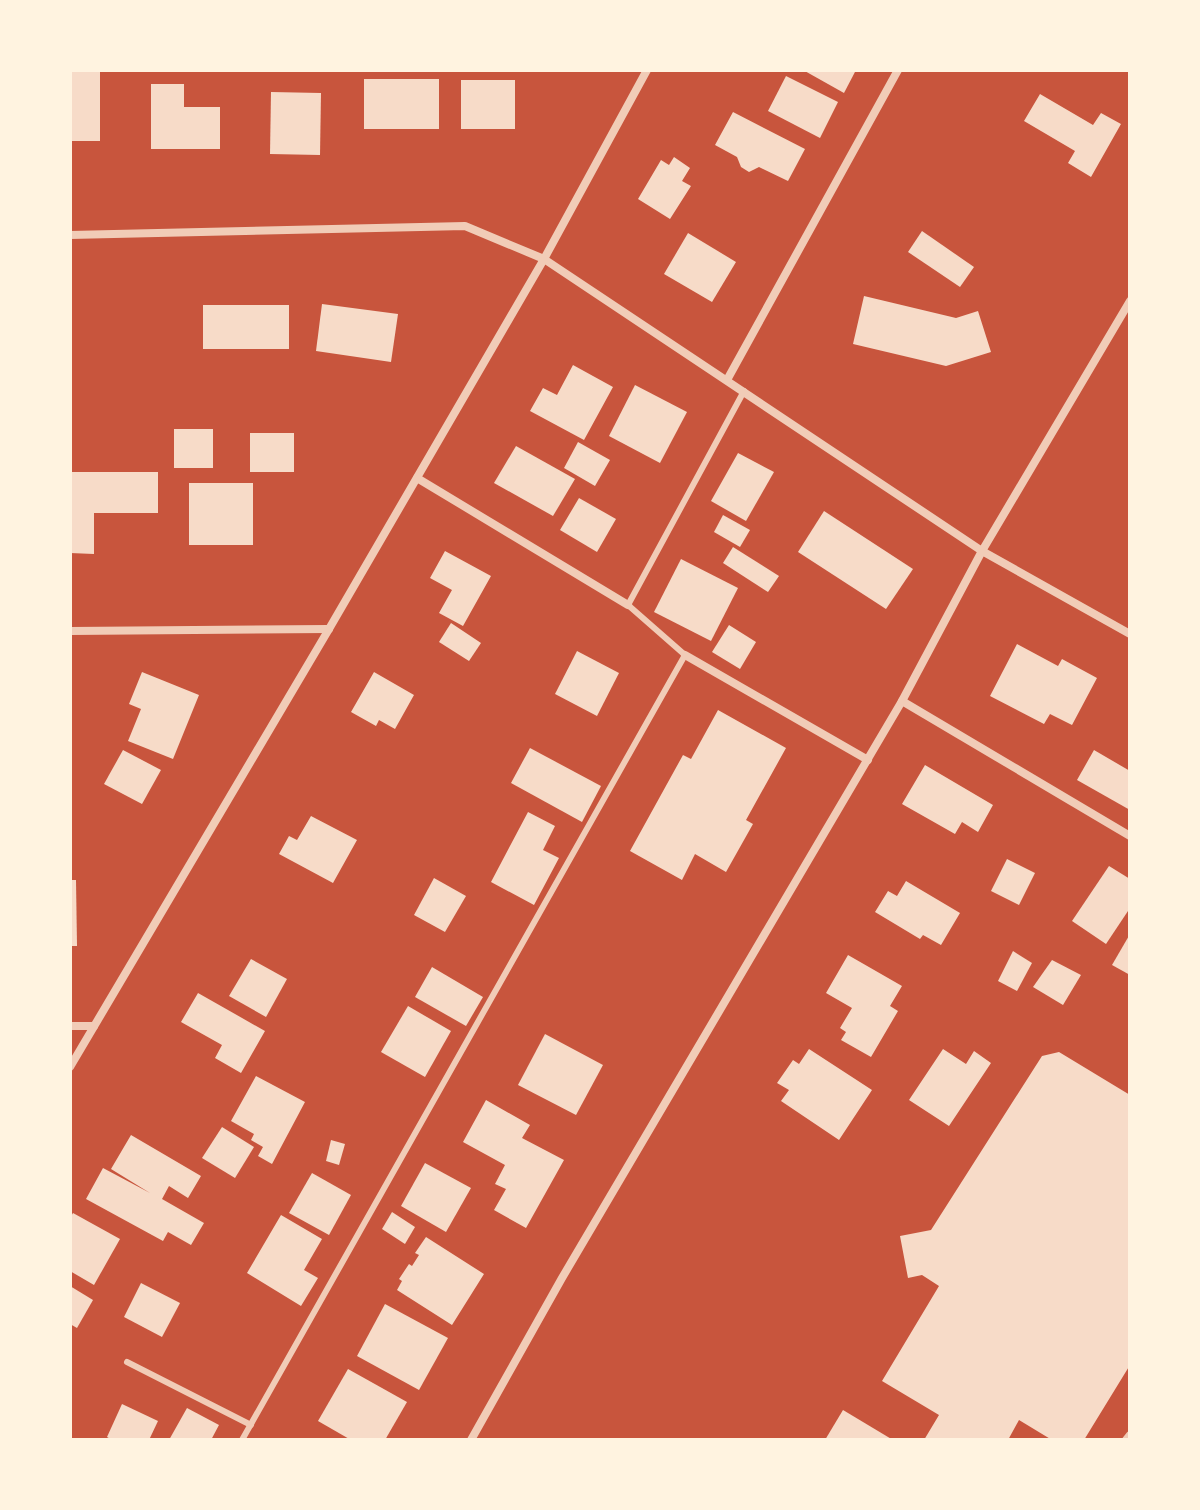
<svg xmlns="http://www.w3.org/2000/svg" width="1200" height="1510" viewBox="0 0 1200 1510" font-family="Inter,sans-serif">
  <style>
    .building { fill: #f7dbc8 }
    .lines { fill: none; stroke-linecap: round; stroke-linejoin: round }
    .service { stroke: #f1ccb7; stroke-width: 6 }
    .minor { stroke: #f1ccb7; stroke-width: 8 }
  </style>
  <rect width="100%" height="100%" fill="#c8553d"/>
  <g class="building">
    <rect x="70" y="70" width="30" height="71"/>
    <path d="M 803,70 L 856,70 L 844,93 Z"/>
    <path d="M 786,76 L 838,102 L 820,138 L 768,111 Z"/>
    <rect x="364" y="79" width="75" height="50"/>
    <rect x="461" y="80" width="54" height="49"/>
    <path d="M 151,84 L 184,84 L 184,107 L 220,107 L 220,149 L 151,149 Z"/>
    <path d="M 271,92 L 321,93 L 320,155 L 270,154 Z"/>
    <path d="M 1040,94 L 1093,125 L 1101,113 L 1121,124 L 1091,177 L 1068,163 L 1075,151 L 1024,121 Z"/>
    <path d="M 733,112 L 805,149 L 788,181 L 759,167 L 749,172 L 741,167 L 737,157 L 715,145 Z"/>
    <path d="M 674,157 L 690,168 L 682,181 L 691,186 L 670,219 L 638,199 L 661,160 L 669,165 Z"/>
    <path d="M 922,231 L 974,267 L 960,287 L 908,252 Z"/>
    <path d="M 688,233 L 736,262 L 712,302 L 664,274 Z"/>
    <path d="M 864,296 L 956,318 L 978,311 L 991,352 L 946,366 L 853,344 Z"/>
    <path d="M 322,304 L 398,314 L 391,362 L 316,351 Z"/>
    <rect x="203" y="305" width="86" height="44"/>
    <path d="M 573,365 L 613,387 L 584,440 L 530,411 L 543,388 L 557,395 Z"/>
    <path d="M 635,385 L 687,412 L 660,463 L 609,436 Z"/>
    <rect x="174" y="429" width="39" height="39"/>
    <rect x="250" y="433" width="44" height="39"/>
    <path d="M 578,442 L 610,460 L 595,486 L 564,468 Z"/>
    <path d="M 516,446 L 575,479 L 553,516 L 494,483 Z"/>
    <path d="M 738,453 L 774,472 L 746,521 L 711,501 Z"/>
    <path d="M 70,472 L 158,472 L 158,513 L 94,513 L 94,554 L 70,553 Z"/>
    <rect x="189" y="483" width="64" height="62"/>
    <path d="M 579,498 L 616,519 L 597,552 L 560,530 Z"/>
    <path d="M 824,511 L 913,569 L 886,609 L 798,552 Z"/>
    <path d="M 723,515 L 750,530 L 740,547 L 714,532 Z"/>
    <path d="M 733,547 L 779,576 L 768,592 L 723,563 Z"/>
    <path d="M 445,551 L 491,576 L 463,626 L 439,613 L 452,590 L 430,578 Z"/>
    <path d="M 681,559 L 738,588 L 711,641 L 654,612 Z"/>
    <path d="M 451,623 L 481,643 L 469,661 L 439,642 Z"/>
    <path d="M 729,625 L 756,642 L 740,669 L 712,652 Z"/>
    <path d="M 1017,644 L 1058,666 L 1062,659 L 1097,678 L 1072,725 L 1050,714 L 1044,724 L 990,696 Z"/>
    <path d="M 577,651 L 619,673 L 597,716 L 555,694 Z"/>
    <path d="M 142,672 L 199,695 L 173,759 L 128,741 L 141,709 L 129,704 Z"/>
    <path d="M 374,672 L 414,695 L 395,729 L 379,720 L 376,726 L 351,712 Z"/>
    <path d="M 718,710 L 786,748 L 746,820 L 753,824 L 726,872 L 695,854 L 682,880 L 630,851 L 683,755 L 691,759 Z"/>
    <path d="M 530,748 L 601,786 L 582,822 L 511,783 Z"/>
    <path d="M 123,750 L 161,770 L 142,804 L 104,784 Z"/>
    <path d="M 1094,750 L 1130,771 L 1130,810 L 1077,780 Z"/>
    <path d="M 925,765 L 993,805 L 978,832 L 962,822 L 955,834 L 902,804 Z"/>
    <path d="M 528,812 L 555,826 L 543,850 L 559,858 L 534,905 L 491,882 Z"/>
    <path d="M 311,816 L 357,840 L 333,883 L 279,854 L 289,836 L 297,840 Z"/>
    <path d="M 1007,859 L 1035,873 L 1019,905 L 991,891 Z"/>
    <path d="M 1109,866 L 1130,879 L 1130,908 L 1106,944 L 1072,921 Z"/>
    <path d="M 434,878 L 466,896 L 445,932 L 414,915 Z"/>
    <path d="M 70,880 L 76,880 L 77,946 L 70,946 Z"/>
    <path d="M 906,881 L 960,913 L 941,945 L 923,935 L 920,939 L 875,912 L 888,891 L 897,896 Z"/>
    <path d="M 1130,934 L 1130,975 L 1112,965 Z"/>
    <path d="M 1013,951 L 1032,963 L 1017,991 L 998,981 Z"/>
    <path d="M 848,955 L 902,986 L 890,1006 L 898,1011 L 871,1057 L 841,1040 L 846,1032 L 840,1028 L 852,1008 L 826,993 Z"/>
    <path d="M 251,959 L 287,979 L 266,1017 L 229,996 Z"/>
    <path d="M 1052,960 L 1081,975 L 1063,1005 L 1033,987 Z"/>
    <path d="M 432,967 L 483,997 L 466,1026 L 415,997 Z"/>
    <path d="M 198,993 L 265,1031 L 241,1073 L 215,1058 L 222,1045 L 181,1022 Z"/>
    <path d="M 408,1006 L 451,1031 L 425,1077 L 381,1052 Z"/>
    <path d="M 545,1034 L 603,1065 L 576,1115 L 518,1085 Z"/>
    <path d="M 809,1049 L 872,1090 L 839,1140 L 781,1101 L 789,1090 L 777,1083 L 793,1060 L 799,1064 Z"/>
    <path d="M 943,1049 L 966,1064 L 974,1051 L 991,1063 L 949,1126 L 909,1100 Z"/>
    <path d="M 1059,1052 L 1130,1095 L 1130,1365 L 1084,1440 L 1052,1440 L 1019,1420 L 1008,1440 L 924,1440 L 939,1415 L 882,1381 L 939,1286 L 922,1275 L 908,1278 L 900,1236 L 931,1230 L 1042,1056 Z"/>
    <path d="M 256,1076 L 305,1102 L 272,1164 L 258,1156 L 263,1147 L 251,1140 L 254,1134 L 231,1121 Z"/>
    <path d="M 486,1100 L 530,1125 L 522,1138 L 564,1160 L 526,1228 L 494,1210 L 506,1189 L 495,1184 L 505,1165 L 463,1142 Z"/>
    <path d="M 222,1127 L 254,1147 L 235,1178 L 202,1158 Z"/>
    <path d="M 131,1135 L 201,1176 L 188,1198 L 169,1186 L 162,1199 L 204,1223 L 191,1245 L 168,1232 L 163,1241 L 86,1199 L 103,1168 L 150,1193 L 111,1169 Z"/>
    <path d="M 331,1140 L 345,1144 L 339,1165 L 326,1161 Z"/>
    <path d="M 425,1163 L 471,1188 L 446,1232 L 401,1206 Z"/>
    <path d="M 312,1173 L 351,1195 L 329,1235 L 289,1213 Z"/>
    <path d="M 392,1212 L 415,1227 L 405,1244 L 382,1229 Z"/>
    <path d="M 73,1213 L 120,1239 L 94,1285 L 70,1271 L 70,1218 Z"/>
    <path d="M 281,1215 L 322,1239 L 304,1270 L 318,1278 L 301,1306 L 247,1273 Z"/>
    <path d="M 426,1237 L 484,1274 L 452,1325 L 397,1290 L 402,1281 L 399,1279 L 409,1264 L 412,1266 L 419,1255 L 415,1253 Z"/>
    <path d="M 141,1283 L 180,1303 L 162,1337 L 124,1317 Z"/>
    <path d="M 70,1286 L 93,1300 L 77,1328 L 70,1324 Z"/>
    <path d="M 385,1304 L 448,1338 L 419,1390 L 357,1356 Z"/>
    <path d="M 348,1369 L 407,1402 L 385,1440 L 351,1440 L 318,1421 Z"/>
    <path d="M 122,1404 L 158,1421 L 149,1440 L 112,1440 L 107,1437 Z"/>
    <path d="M 187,1408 L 219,1425 L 211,1440 L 169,1440 Z"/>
    <path d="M 843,1410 L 893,1440 L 825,1440 Z"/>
  </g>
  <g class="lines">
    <g class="service">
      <path d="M 127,1362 L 251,1425"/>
      <path d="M 242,1440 L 685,655 L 628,605 L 744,391"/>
    </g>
    <g class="minor">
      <path d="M 70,235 L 465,226 L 544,259 L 982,551 L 1130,634"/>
      <path d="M 727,380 L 898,70"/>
      <path d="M 417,478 L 628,605"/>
      <path d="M 70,631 L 329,629"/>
      <path d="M 685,655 L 868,760"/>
      <path d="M 902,701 L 1130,836"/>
      <path d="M 70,1026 L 94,1026"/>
      <path d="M 70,1067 L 329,629 L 544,259 L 647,70"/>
      <path d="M 471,1440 L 562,1278 L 902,701 L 982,551 L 1130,301"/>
      <path d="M 1126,1440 L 1130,1435"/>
    </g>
  </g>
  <rect width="1200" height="1510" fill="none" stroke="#fff3e0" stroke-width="144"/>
</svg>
